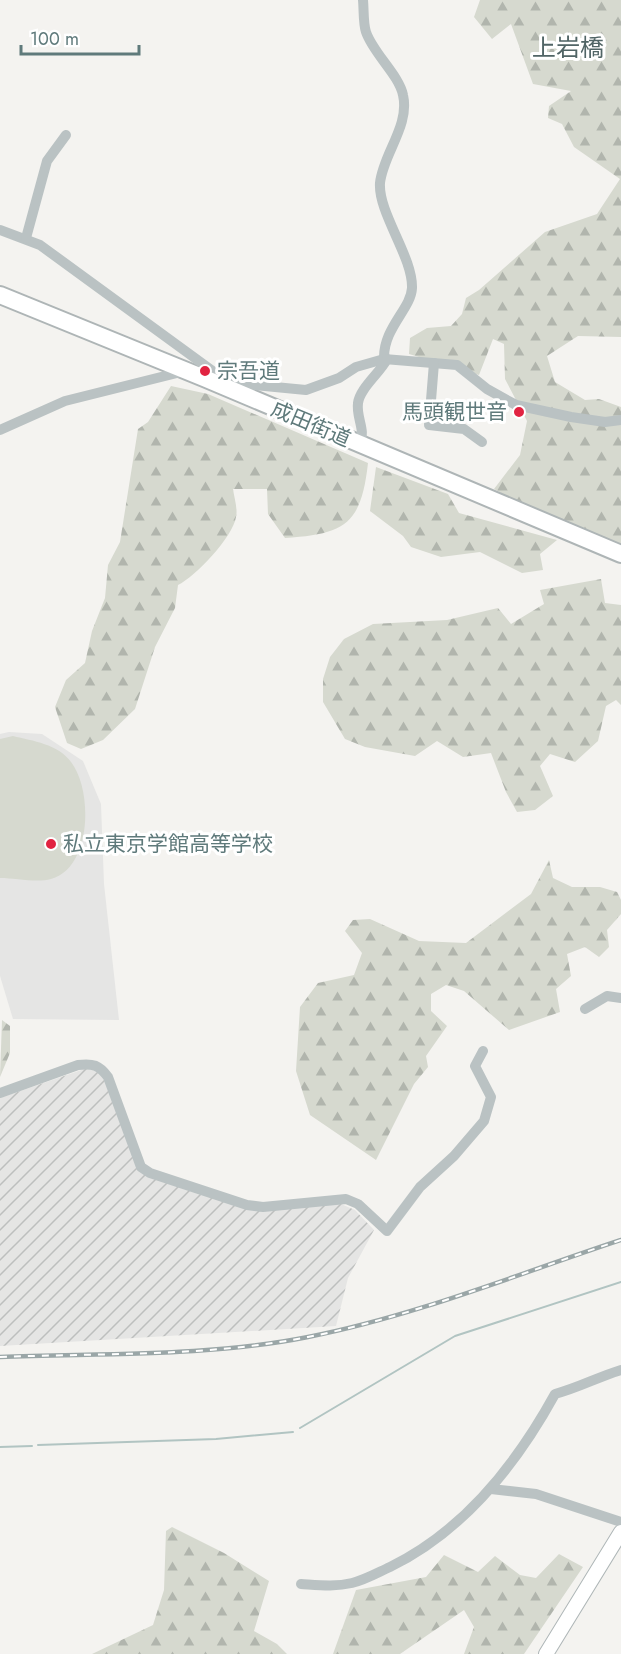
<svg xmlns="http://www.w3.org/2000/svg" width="621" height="1654" viewBox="0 0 621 1654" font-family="Jost,'Noto Sans JP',sans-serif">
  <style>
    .built { fill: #e5e5e4 }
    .industrial { fill: url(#industrial-furrows) }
    .forest { fill: url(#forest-firs) }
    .pitch { fill: #d6d9cf }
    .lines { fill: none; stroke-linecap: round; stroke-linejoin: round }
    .stream { stroke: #b1c4c2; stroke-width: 2 }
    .major-casing { stroke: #aeb6b7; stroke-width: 16 }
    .highway-casing { stroke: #aeb5b6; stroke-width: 20 }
    .minor { stroke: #bac2c3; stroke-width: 10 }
    .major { stroke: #fff; stroke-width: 14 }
    .highway { stroke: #fff; stroke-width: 16 }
    .rail-casing { stroke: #9aa6a7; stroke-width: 4.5 }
    .rail { stroke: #fff; stroke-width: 2; stroke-dasharray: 7; stroke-linecap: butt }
    .poi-dot { fill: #e12341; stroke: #fff; stroke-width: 2 }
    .labels { text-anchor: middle; stroke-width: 6; stroke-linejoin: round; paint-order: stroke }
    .poi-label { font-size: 21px; fill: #5f7a7b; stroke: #fff; text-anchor: start }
    .street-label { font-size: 21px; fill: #5f7a7b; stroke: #fff }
    .quarter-label { font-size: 24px; fill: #516566; stroke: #fff }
  </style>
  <defs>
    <pattern id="industrial-furrows" width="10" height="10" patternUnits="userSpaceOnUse" patternTransform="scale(1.5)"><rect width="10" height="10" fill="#e5e5e4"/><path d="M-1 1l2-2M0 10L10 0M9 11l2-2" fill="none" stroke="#bdbfbe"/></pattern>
    <pattern id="forest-firs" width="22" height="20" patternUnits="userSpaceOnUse" patternTransform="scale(1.5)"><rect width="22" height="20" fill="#d6d9cf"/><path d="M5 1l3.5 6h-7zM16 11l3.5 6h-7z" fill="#b1b5ad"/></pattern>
  </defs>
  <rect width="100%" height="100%" fill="#f4f3f0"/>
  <path class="built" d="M 9,732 L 42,734 L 83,761 L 101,804 L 104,884 L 119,1020 L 13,1019 L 0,976 L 0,734 Z"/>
  <path class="industrial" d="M 90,1067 L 102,1073 L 138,1167 L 252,1209 L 341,1204 L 355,1210 L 374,1230 L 348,1278 L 336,1326 L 0,1346 L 0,1098 Z"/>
  <g class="forest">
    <path d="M 480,0 L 621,0 L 621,337 L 578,336 L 547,356 L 555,382 L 585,400 L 599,399 L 621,407 L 621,548 L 545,518 L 494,489 L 520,455 L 527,421 L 505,379 L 504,344 L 493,339 L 479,375 L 409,354 L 410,338 L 427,328 L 451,326 L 462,314 L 466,298 L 479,290 L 545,232 L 597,214 L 620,179 L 574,147 L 562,124 L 548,118 L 549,106 L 571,91 L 533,84 L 511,24 L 492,39 L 474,17 Z"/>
    <path d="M 171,386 L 208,394 L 368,463 C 361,525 345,534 285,538 L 268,514 L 267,489 L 233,489 C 234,497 238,509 236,517 C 233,537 195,577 178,585 L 175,608 L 155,647 L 135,709 L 103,740 L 81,749 L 67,743 L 55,707 L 66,680 L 85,663 L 92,631 L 105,598 L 108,565 L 120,542 L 138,429 L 148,422 Z"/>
    <path d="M 376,467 L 448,494 L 459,513 L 557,540 L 540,554 L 543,570 L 522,573 L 480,552 L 441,557 L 411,547 L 403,536 L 370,511 Z"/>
    <path d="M 601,579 L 605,603 L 621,605 L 621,705 L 616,700 L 606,706 L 598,741 L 575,762 L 550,754 L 540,766 L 553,796 L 535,810 L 517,812 L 506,792 L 491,753 L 463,757 L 437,741 L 415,756 L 365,747 L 345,739 L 323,702 L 323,679 L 330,657 L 344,639 L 373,624 L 447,620 L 498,608 L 511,624 L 544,604 L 540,590 Z"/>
    <path d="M 549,860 L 553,878 L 572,887 L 600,887 L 617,892 L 621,900 L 621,914 L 607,930 L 609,947 L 599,957 L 585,947 L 567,954 L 571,976 L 556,989 L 560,1012 L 509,1030 L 464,991 L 446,985 L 431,994 L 431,1011 L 447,1026 L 426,1056 L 428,1067 L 414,1084 L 376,1160 L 310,1115 L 296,1071 L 300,1007 L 318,983 L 354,975 L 362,953 L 345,931 L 353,920 L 370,919 L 419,941 L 466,943 L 531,894 Z"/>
    <path d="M 2,1020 L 10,1026 L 10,1053 L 0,1077 Z"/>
    <path d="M 172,1527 L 224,1553 L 269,1581 L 254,1631 L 277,1644 L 287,1654 L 92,1654 L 153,1625 L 164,1590 L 166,1531 Z"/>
    <path d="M 559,1554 L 583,1567 L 524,1654 L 464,1654 L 474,1627 L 464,1610 L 400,1654 L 333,1654 L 356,1590 L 426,1577 L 444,1555 L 478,1572 L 495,1556 L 520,1575 L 536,1578 Z"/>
  </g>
  <path class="pitch" d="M 13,736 C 33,741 58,744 71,762 C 93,790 92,868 51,879 C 37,883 15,878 0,878 L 0,739 Z"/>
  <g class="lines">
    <g class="stream">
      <path d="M 300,1428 L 455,1336 L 621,1282"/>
      <path d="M 38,1445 L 216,1439 L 293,1432"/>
      <path d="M 0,1447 L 32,1446"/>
    </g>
    <g class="major-casing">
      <path id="major" d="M 546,1654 L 621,1532"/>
    </g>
    <g class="highway-casing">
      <path id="highway" d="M 0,295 L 204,378 L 621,554"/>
    </g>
    <g class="minor">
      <path d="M 363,0 C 364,10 363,23 366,32 C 373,53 399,75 403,95 C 410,126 383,154 380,183 C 378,213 413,257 412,288 C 411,309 383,328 384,359"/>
      <path d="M 0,230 L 40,245 L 214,372 L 244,384 L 306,390 L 339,378 L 356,367 L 384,359 L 457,365 L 487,389 L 516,405 L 571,417 L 605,422 L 621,420"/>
      <path d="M 26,238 L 47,161 L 66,135"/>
      <path d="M 434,363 L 429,425 L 464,429 L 482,442"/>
      <path d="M 0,430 L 65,401 L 185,371"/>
      <path d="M 360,445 C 366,429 356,418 358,403 C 360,388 380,373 387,359"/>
      <path d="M 585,1009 L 607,996 L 621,998"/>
      <path d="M 0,1093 L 78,1065 C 93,1063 99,1065 108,1077 L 141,1167 L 150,1173 L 247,1205 L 263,1207 L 346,1199 L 358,1204 L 387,1231 L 420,1187 L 454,1156 L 484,1121 L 491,1097 L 475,1066 L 483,1051"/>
      <path d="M 491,1489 L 536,1494 L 621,1522"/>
      <path d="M 301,1584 C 318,1585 335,1587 352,1583 C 365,1580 377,1573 390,1567 C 464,1531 516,1465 555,1394 C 578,1388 598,1377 621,1370"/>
    </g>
    <use href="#major" class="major"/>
    <use href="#highway" class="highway"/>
    <g class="rail-casing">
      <path id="rail" d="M 0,1357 C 102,1353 208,1357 308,1337 C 415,1316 518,1274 621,1240"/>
    </g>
    <use href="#rail" class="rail"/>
  </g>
  <g class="poi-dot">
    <circle cx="205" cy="371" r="6"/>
    <circle cx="519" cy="412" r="6"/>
    <circle cx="51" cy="844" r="6"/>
  </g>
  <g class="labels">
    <g class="poi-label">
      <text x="217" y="378">宗吾道</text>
      <text x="507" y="419" text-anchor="end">馬頭観世音</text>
      <text x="63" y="851">私立東京学館高等学校</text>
    </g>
    <g class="street-label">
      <text transform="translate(311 424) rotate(23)" y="7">成田街道</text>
    </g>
    <g class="quarter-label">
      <text x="568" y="56">上岩橋</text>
    </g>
  </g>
  <path d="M21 45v9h118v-9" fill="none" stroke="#5f7a7b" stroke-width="3"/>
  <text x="30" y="45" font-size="18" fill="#5f7a7b" stroke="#ffffff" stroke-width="4.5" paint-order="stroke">100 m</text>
</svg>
